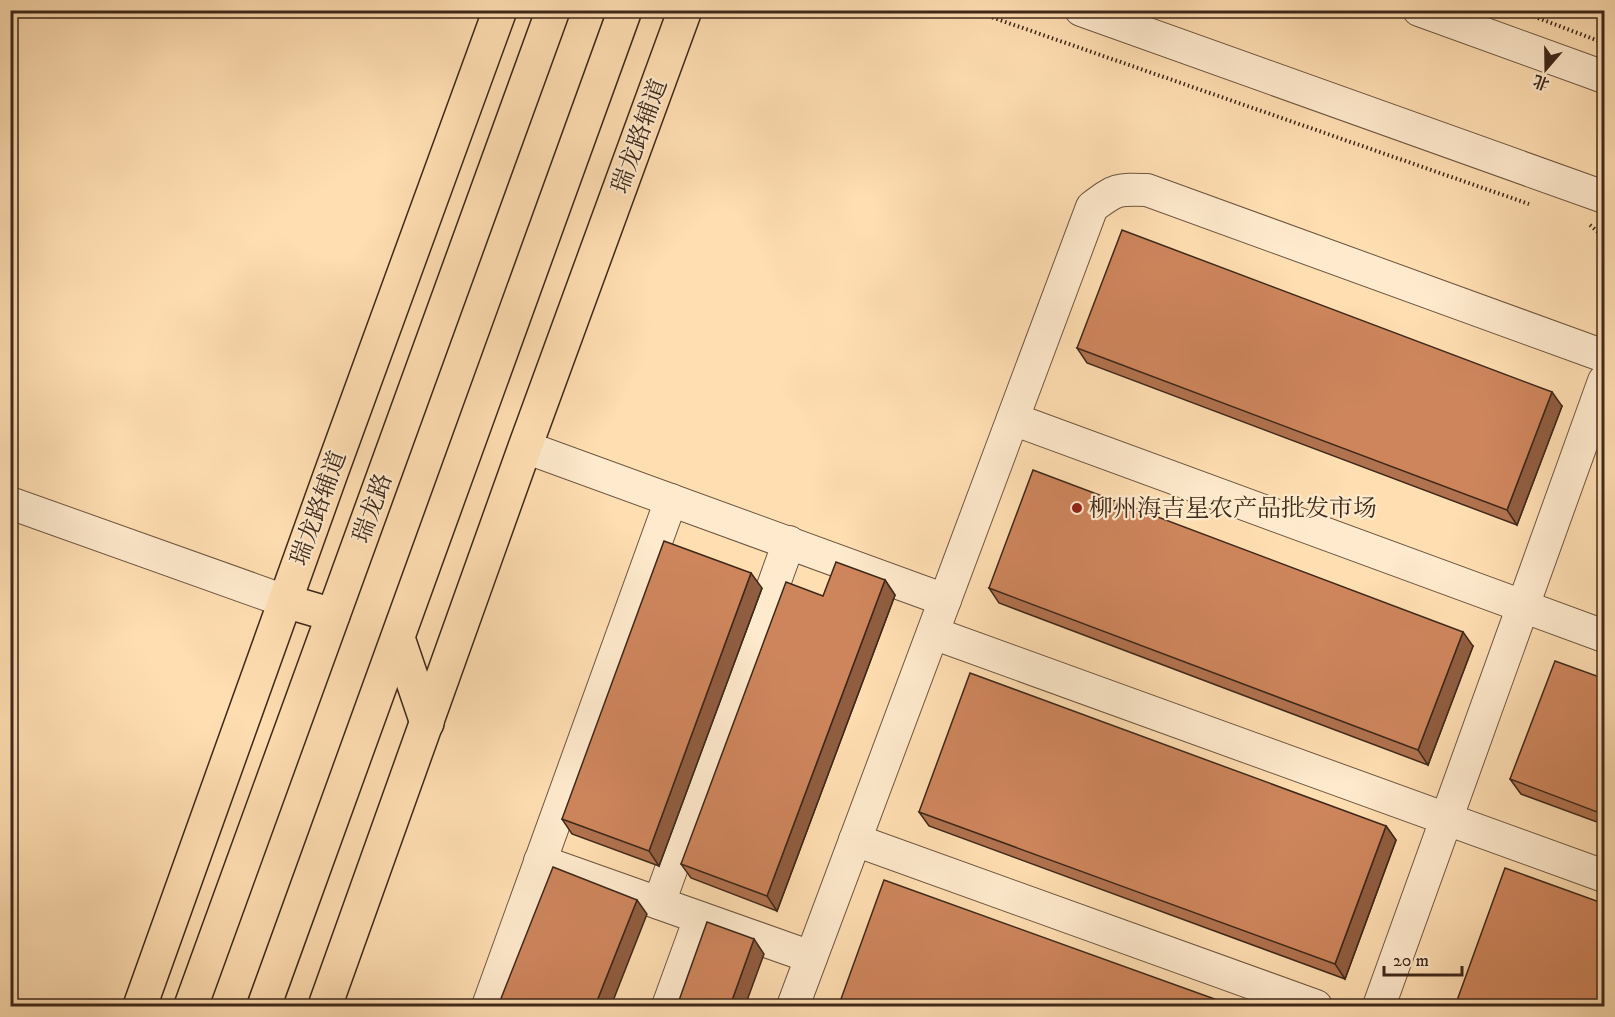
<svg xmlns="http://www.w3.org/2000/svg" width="1615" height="1017" viewBox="0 0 1615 1017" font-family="'IM FELL DW Pica','Noto Serif SC',serif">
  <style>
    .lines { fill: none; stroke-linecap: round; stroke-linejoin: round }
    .minor-casing { stroke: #6e5640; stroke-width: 34 }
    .major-casing { stroke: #3e281a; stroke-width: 36 }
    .highway-casing { stroke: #3e281a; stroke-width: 36 }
    .path { stroke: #3e281a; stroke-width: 4; stroke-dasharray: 1.5 3; stroke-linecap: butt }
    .minor { stroke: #ffeacd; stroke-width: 32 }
    .major { stroke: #ffdeb2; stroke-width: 33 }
    .highway { stroke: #ffdeb2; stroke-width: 33 }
    .wall { fill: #b1724f; stroke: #3e281a; stroke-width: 1.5 }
    .shaded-wall { fill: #905d40; stroke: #3e281a; stroke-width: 1.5 }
    .building { fill: #ce855c; stroke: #3e281a; stroke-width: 1.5 }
    .poi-dot { fill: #8f2418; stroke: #ffeacd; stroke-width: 2 }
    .labels { text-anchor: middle; stroke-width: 4.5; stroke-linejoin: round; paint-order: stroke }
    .street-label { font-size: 24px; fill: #3e281a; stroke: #ffeacd }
    .poi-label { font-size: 24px; fill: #3e281a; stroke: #ffeacd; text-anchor: start }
  </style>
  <rect width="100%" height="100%" fill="#ffdeb2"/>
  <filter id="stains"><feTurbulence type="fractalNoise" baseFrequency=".00333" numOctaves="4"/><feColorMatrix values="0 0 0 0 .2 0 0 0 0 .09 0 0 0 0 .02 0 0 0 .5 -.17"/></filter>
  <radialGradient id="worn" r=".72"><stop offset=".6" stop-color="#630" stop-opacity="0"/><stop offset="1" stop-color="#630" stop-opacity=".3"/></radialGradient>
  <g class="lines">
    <g class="minor-casing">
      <g id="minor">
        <path d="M 1081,10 L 1604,197"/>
        <path d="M 1419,10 L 1604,77"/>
        <path d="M 1013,419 L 1604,636"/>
        <path d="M 525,447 L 945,600"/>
        <path d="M 10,503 L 285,601"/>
        <path d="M 933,633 L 1604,876"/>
        <path d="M 855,840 L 1316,1006"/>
        <path d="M 540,861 L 811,957"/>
        <path d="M 659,903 L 789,542"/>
        <path d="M 488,1006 L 671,500"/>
        <path d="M 668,1006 L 700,918"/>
        <path d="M 793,1006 L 1092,207 C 1116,189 1117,189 1147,190 L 1604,356"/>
        <path d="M 1379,1006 L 1604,381"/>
      </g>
    </g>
    <g class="major-casing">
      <g id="major">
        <path d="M 140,1006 L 331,473 L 500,10"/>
        <path d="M 325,1006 L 525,447 L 685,10"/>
      </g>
    </g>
    <g class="highway-casing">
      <g id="highway">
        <path d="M 285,601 L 333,615"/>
        <path d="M 398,638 L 427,723"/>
        <path d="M 191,1006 L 553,10"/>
        <path d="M 264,1006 L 625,10"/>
      </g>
    </g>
    <g class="path">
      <path d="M 971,10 L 1529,204"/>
      <path d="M 1517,10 L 1604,43"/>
      <path d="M 1590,225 L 1604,237"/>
      <path d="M 1599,326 L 1604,309"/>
    </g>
    <use href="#minor" class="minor"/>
    <use href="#major" class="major"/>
    <use href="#highway" class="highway"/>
  </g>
  <g class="wall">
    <path d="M 1077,348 L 1562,406 L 1517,525 L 1087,363 Z"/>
    <path d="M 885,580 L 895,595 L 777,911 L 691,878 L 681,864 L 823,596 Z"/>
    <path d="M 762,588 L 659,866 L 572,834 L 562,819 Z"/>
    <path d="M 989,588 L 1473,646 L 1428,765 L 999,603 Z"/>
    <path d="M 1605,679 L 1605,825 L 1521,794 L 1510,779 Z"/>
    <path d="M 919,812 L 1386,826 L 1396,840 L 1345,979 L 929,826 Z"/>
    <path d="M 841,999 L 1234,1006 L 846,1006 Z"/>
  </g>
  <g class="shaded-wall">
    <path d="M 1552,392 L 1562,406 L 1517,525 L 1507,510 Z"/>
    <path d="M 751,573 L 762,588 L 659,866 L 649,851 Z"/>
    <path d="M 885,580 L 895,595 L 777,911 L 767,896 Z"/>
    <path d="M 1463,632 L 1473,646 L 1428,765 L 1418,750 Z"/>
    <path d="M 1386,826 L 1396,840 L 1345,979 L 1335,964 Z"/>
    <path d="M 637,900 L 647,914 L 611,1006 L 595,1006 Z"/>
    <path d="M 754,939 L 764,954 L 745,1006 L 730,1006 Z"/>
  </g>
  <g class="building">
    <path d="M 1122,230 L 1552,392 L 1507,510 L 1077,348 Z"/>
    <path d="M 1033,470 L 1463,632 L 1418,750 L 989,588 Z"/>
    <path d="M 1605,529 L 1605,544 L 1600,542 Z"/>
    <path d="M 664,541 L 751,573 L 649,851 L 562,819 Z"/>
    <path d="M 836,562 L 885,580 L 767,896 L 681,864 L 786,582 L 823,596 Z"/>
    <path d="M 1555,661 L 1605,679 L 1605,815 L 1510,779 Z"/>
    <path d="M 970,673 L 1386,826 L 1335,964 L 919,812 Z"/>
    <path d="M 553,867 L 637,900 L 595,1006 L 498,1006 Z"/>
    <path d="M 1505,868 L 1605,904 L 1605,1006 L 1455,1006 Z"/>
    <path d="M 884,880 L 1234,1006 L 861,1006 L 841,999 Z"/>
    <path d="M 707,922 L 754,939 L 730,1006 L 677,1006 Z"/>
  </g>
  <circle class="poi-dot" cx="1077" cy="508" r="6"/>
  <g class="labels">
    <g class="street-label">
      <text transform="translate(639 136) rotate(-70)" y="8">瑞龙路辅道</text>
      <text transform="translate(318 508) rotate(-70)" y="8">瑞龙路辅道</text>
      <text transform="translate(372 508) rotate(-70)" y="8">瑞龙路</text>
    </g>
    <g class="poi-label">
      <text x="1089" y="516">柳州海吉星农产品批发市场</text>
    </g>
  </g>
  <rect width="1615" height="1017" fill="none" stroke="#ffdeb2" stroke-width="36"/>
  <rect x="12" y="12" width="1591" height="993" fill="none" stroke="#3e281a" stroke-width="3"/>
  <rect x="18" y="18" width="1579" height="981" fill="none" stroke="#3e281a" stroke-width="1.5"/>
  <g transform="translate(1546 69) rotate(200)" stroke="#ffeacd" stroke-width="4.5" paint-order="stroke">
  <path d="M0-4.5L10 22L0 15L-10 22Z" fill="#3e281a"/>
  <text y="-9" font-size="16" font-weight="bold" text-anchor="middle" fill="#3e281a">北</text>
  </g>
  <path d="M1384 966v9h78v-9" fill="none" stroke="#3e281a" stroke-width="3"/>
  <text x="1393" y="966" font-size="18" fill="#3e281a" stroke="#ffeacd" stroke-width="4.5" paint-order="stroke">20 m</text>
  <rect width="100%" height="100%" filter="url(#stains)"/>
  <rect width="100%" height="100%" fill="url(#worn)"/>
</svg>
